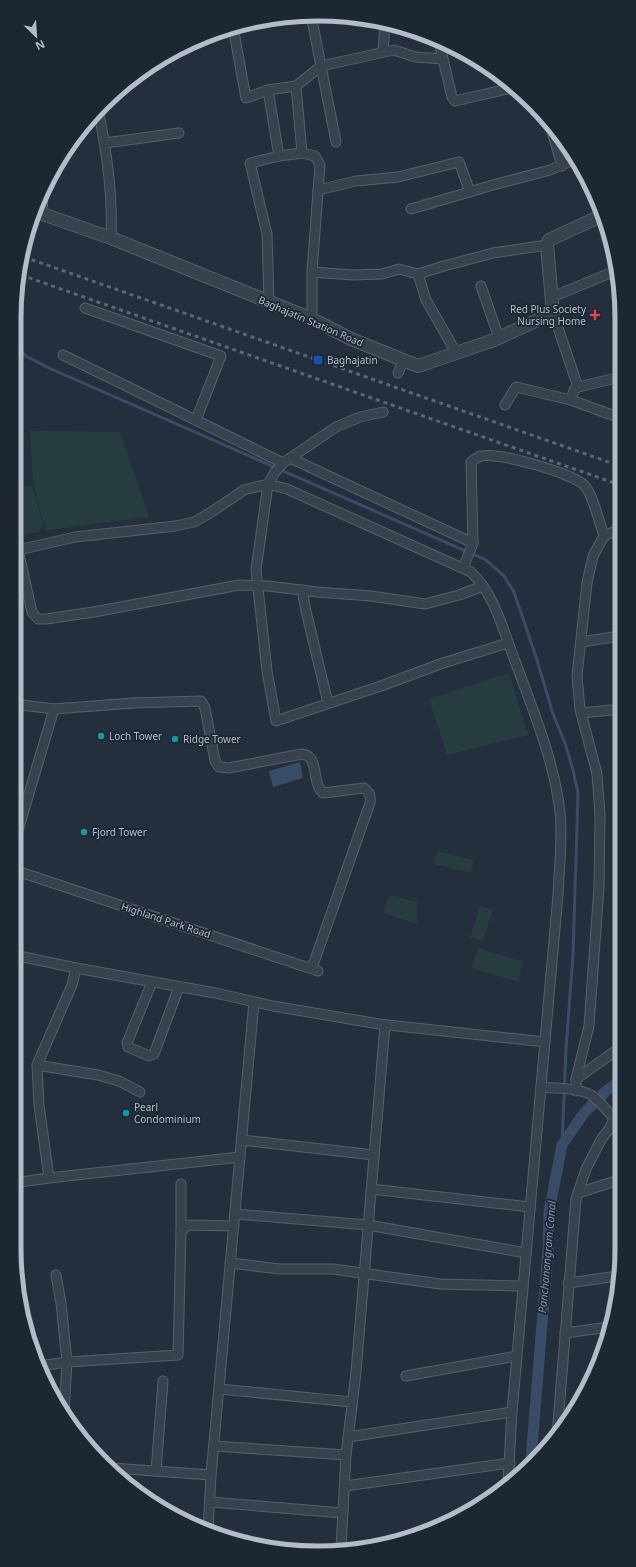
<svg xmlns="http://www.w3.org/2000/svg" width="636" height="1567" viewBox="0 0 636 1567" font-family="'Noto Sans',sans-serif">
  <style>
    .green { fill: #263c3f }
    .water { fill: #394c67 }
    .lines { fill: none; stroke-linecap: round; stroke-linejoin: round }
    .stream { stroke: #394c67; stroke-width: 3 }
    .canal { stroke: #394c67; stroke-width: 11 }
    .minor-casing { stroke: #565f6c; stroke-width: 11 }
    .tertiary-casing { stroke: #565f6c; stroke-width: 14 }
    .minor { stroke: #38414e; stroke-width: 9 }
    .tertiary { stroke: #38414e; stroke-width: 12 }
    .rail { stroke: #5a6575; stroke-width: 3; stroke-dasharray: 4 4; stroke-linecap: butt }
    .health-dot { fill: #e0444e; stroke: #1d2633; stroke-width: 1.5 }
    .transit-dot { fill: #1a4fb4; stroke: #1d2633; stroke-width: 1.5 }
    .culture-dot { fill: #0f9aa8; stroke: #1d2633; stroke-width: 1.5 }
    .labels { text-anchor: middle; stroke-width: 3.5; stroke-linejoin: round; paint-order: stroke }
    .poi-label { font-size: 10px; fill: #b4bcc9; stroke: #1d2633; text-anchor: start }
    .street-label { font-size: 10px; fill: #b4bcc9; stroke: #1d2633 }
    .water-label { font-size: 11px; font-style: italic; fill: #7c92b1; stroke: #1d2633 }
    .rim { fill: none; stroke: #b4bcc9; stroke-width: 5 }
  </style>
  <rect width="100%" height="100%" fill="#242f3e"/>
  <g class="green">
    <path d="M 30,431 L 120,432 L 149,517 L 47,530 L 39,507 L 33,481 Z"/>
    <path d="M 32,486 L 43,523 L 39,532 L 23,535 L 18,526 L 19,487 Z"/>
    <path d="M 509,673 L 528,735 L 447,755 L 429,699 Z"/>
    <path d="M 437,851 L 474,860 L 471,873 L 434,864 Z"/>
    <path d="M 389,895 L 417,902 L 417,924 L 384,913 Z"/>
    <path d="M 480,906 L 493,910 L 483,941 L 470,937 Z"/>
    <path d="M 478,948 L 522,961 L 519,982 L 472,968 Z"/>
  </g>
  <path class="water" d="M 300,762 L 303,778 L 273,787 L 269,771 Z"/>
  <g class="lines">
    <path class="stream" d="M 14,346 L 26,356 L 49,368 L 486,560 L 504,576 L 514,592 L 537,660 L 553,714 L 565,743 L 573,770 L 578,793 L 573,955 L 566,1049 L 562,1145"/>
    <path class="canal" d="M 531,1460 L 548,1250 L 549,1212 L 562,1145 L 584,1113 L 605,1092 L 622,1079"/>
    <g class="minor-casing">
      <g id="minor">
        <path d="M 311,15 L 336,142"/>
        <path d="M 233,27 L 246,98 L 268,90 L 279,156 L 250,163 L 267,234 L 269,302"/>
        <path d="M 439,42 L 452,97 L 455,101 L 512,88"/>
        <path d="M 383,52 L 385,23"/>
        <path d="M 268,90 L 296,86"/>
        <path d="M 98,109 C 107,152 113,195 111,238"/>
        <path d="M 549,121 L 562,166"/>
        <path d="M 105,143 L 179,133"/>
        <path d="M 279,156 L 302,153"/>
        <path d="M 318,190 L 356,181 L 398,177 L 459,162 L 470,192"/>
        <path d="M 42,194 L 43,214"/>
        <path d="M 411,209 L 493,185 L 550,170 L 573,160"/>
        <path d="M 312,272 L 353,275 L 382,274 L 399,269 L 418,274 L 444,266 L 493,253 L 547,245"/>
        <path d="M 418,274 L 426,300 L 457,354"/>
        <path d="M 481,286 L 499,338"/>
        <path d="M 552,297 L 613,272"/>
        <path d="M 85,308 L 221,356 L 196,420"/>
        <path d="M 553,313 L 578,387 L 620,377"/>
        <path d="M 312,319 L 312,272 L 320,165 L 315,156 L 302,153 L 296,86 L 321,66 L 394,50 L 415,57 L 443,59"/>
        <path d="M 63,355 L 283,463"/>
        <path d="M 398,373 L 404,360"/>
        <path d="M 578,387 L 574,390 L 571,400 L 620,418"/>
        <path d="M 505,405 L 516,387 L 571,400"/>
        <path d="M 290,458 L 473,543"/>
        <path d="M 18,550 L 32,612 L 38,619 L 46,619 L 94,612 L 239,585 L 268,586 L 317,592 L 371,596 L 425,604 L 459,595 L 483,586"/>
        <path d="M 14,551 L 75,537 L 176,526 L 194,522 L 210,513 L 244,490 L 268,484 L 275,472 L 283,463 L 336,427 L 360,417 L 383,412"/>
        <path d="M 463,568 L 473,543 L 471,462 C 474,460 478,456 482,456 C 498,452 572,473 584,485 C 593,494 599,522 604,536"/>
        <path d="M 302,590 L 306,611 L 328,703"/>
        <path d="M 581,642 L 620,636"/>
        <path d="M 14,704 L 54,709 L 133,703 L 201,701 L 205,708 L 215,761 L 219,767 L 229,768 L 302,754 C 320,756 311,783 323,793 L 364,788 C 370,793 371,796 370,803 L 312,968"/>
        <path d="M 581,713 L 621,709"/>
        <path d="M 14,844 L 54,709"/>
        <path d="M 14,870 L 318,971"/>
        <path d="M 14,955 L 76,968 L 215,993 L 273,1006 L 379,1024 L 545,1042"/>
        <path d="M 76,968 L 72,985 L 37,1065 L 39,1105 L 49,1178 L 240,1157"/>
        <path d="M 152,982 L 127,1043 L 128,1047 L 149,1056 L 154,1054 L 179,987"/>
        <path d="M 37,1065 L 98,1075 L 119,1081 L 140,1092"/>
        <path d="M 576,1079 L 621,1047"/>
        <path d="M 541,1088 C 553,1087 582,1089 591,1095 C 599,1100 607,1111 614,1118"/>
        <path d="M 576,1091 L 576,1079 L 589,1026 L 599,887 L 600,815 L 597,774 L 580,709 L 577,676 L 587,583 L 593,556 L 604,536 L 620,529"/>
        <path d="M 610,1128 L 622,1126"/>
        <path d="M 242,1140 L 374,1155"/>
        <path d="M 14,1183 L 49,1178"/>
        <path d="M 181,1184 L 181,1231"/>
        <path d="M 371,1189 L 530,1207"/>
        <path d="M 578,1193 L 622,1179"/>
        <path d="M 235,1214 L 368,1225 L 526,1253"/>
        <path d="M 230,1263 L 280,1269 L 333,1269 L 440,1284 L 523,1286"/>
        <path d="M 568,1283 L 618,1276"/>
        <path d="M 565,1333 L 609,1327"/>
        <path d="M 39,1366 L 67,1362 L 61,1303 L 56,1275"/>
        <path d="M 406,1376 L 517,1356"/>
        <path d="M 220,1389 L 352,1402"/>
        <path d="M 64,1414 L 67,1362 L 178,1355 L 181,1231 L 188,1225 L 234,1226"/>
        <path d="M 557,1436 L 576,1199 L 586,1169 L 602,1138 L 610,1128 L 614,1118 L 622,1111"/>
        <path d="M 348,1437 L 512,1412"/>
        <path d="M 214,1446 L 346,1455"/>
        <path d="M 112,1468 L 211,1475"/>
        <path d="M 156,1471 L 163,1381"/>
        <path d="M 508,1482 L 512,1412 L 558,895 C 559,868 563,839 560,812 C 554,760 533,710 515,661 C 503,630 495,595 471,572 L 287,489 L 268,484 L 256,570 L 267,671 L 276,721 L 381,686 L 443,663 L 508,643"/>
        <path d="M 345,1486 L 510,1463"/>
        <path d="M 210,1502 L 343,1513"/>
        <path d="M 196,1526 L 208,1527"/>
        <path d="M 208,1531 L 211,1475 L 254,1002"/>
        <path d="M 341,1548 L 346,1455 L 356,1372 L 385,1025"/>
      </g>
    </g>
    <g class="tertiary-casing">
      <path id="tertiary" d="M 34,211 L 111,238 L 312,319 L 351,339 L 418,366 L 494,340 L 553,313 L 547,245 L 549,240 L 603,215"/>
    </g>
    <use href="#minor" class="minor"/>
    <use href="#tertiary" class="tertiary"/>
    <g class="rail">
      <path d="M 24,257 L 620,466"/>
      <path d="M 21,275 L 620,485"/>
    </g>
  </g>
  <path class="health-dot" d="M593 309h4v4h4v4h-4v4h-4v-4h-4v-4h4z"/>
  <rect class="transit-dot" x="313" y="355" width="10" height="10" rx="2"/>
  <g class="culture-dot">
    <circle cx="101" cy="736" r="4"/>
    <circle cx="175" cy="739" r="4"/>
    <circle cx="84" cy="832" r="4"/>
    <circle cx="126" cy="1113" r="4"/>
  </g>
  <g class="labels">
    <g class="poi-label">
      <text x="586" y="313" text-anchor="end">Red Plus Society<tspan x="586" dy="12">Nursing Home</tspan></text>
      <text x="327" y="364">Baghajatin</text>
      <text x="109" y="740">Loch Tower</text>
      <text x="183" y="743">Ridge Tower</text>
      <text x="92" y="836">Fjord Tower</text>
      <text x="134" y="1111">Pearl<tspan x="134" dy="12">Condominium</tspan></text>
    </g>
    <g class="street-label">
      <text transform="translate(311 321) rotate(23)" y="4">Baghajatin Station Road</text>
      <text transform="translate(166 920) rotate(18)" y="4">Highland Park Road</text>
    </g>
    <g class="water-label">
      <text transform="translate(547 1257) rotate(-85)" y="4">Panchanangram Canal</text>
    </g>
  </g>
  <path d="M0 0H636V1567H0ZM318 21H318A297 297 0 0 1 615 318V1249A297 297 0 0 1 318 1546H318A297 297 0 0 1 21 1249V318A297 297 0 0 1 318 21Z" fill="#1d2633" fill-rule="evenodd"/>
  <path class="rim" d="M318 21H318A297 297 0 0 1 615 318V1249A297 297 0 0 1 318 1546H318A297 297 0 0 1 21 1249V318A297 297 0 0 1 318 21Z"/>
  <g transform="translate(36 36) rotate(155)" stroke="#1d2633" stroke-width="3" paint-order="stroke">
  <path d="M0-3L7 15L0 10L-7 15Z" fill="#b4bcc9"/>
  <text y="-6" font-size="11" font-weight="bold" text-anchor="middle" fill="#b4bcc9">N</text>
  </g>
</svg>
